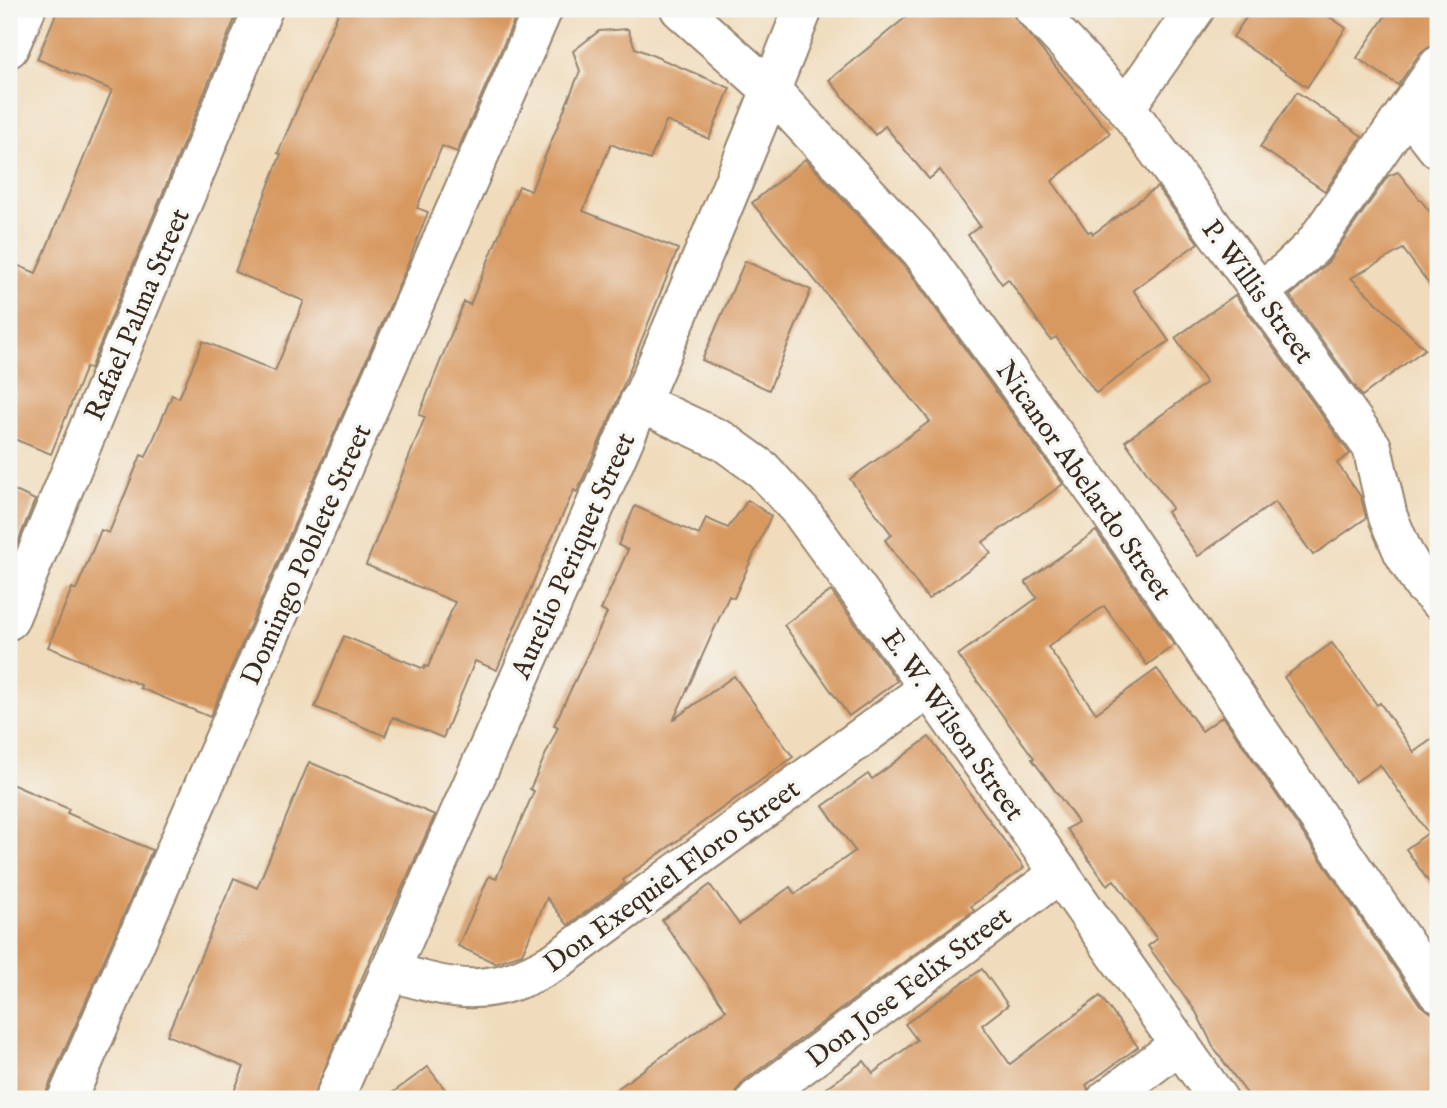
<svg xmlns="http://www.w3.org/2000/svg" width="1447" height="1108" viewBox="0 0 1447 1108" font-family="'IM FELL English',serif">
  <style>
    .building { fill: #d89960 }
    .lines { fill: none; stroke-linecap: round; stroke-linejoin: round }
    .minor-casing { stroke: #96836d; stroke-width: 42 }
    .minor { stroke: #fff; stroke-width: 38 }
    .labels { text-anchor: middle; stroke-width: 7; stroke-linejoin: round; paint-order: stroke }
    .street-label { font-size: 28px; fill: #3b2a1e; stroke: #f6f6f2 }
  </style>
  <rect width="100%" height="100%" fill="#f6f6f2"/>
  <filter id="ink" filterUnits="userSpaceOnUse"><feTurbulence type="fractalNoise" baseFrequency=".0143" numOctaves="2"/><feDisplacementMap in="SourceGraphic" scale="14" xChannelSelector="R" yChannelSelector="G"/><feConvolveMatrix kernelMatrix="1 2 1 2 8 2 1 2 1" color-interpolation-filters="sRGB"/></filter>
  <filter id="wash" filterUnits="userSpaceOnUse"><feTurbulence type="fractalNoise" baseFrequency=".00686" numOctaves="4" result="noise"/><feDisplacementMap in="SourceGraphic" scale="28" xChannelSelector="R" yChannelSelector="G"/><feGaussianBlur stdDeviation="1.57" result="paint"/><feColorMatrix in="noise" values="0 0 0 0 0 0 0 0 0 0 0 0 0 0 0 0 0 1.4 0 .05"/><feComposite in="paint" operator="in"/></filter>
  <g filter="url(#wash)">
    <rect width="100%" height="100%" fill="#f0dcbc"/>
    <g id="blocks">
      <g class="building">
        <path d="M 58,9 L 239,9 L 90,369 L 86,367 L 51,454 L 9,437 L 9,262 L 36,273 L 112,90 L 37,59 Z"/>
        <path d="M 340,9 L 519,9 L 457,152 L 442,146 L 417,208 L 428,212 L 403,276 L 210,717 L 140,688 L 141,685 L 48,647 L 72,588 L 76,590 L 101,530 L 109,533 L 141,455 L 146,457 L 172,395 L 179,398 L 203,341 L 275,371 L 304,301 L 235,272 L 281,154 L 278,153 Z"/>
        <path d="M 916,9 L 1008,9 L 1110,133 L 1052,181 L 1088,232 L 1091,231 L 1093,234 L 1157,187 L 1198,243 L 1133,290 L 1169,341 L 1096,393 L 1056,337 L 1051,340 L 1008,279 L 1002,284 L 968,235 L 980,226 L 940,170 L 929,179 L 885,126 L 875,135 L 829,80 Z"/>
        <path d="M 1252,9 L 1318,9 L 1346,28 L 1307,87 L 1233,37 Z"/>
        <path d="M 1390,9 L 1438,9 L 1438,44 L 1428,47 L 1420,53 L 1398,85 L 1357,58 Z"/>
        <path d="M 628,29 L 635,48 L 730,88 L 709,139 L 666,121 L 650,160 L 611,144 L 583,211 L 678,249 L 613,411 L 577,492 L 574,490 L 544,556 L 497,670 L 475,661 L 443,738 L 393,717 L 385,736 L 315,707 L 344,636 L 424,669 L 425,666 L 428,667 L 455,602 L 366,565 L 425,417 L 419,415 L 464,302 L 470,305 L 519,186 L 531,191 L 580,71 L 573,51 L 599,31 Z"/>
        <path d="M 1297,92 L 1362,136 L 1325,191 L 1260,147 Z"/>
        <path d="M 805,159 L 904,265 L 1063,484 L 983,542 L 991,553 L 928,599 L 885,540 L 892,535 L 850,479 L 930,421 L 752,203 Z"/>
        <path d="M 1398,172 L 1438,222 L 1438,296 L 1403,249 L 1351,278 L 1425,349 L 1362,396 L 1290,296 L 1328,262 L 1388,176 Z"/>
        <path d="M 745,261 L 811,290 L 769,390 L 702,360 Z"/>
        <path d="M 1235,295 L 1350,454 L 1337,463 L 1361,497 L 1366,518 L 1313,555 L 1275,502 L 1198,556 L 1167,512 L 1172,508 L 1125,441 L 1206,383 L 1175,338 Z"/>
        <path d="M 9,488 L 35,500 L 9,564 Z"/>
        <path d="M 748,500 L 771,516 L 734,598 L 729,596 L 674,719 L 734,676 L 793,757 L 623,880 L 625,883 L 568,925 L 547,898 L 522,954 L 495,963 L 458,946 L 489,876 L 496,879 L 534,791 L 530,789 L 558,727 L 554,725 L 607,613 L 601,610 L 628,550 L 618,545 L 635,506 L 699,535 L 706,518 L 728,528 Z"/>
        <path d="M 1096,531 L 1174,645 L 1147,665 L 1104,606 L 1048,647 L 1096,713 L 1157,669 L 1202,731 L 1223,716 L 1420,1005 L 1433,1014 L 1438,1021 L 1438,1099 L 1251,1099 L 1215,1050 L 1196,1012 L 1148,946 L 1157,939 L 1114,880 L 1107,885 L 1067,829 L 1078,822 L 1032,759 L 1034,758 L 958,655 L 1037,598 L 1025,582 Z"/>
        <path d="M 831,591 L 897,681 L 849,716 L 784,625 Z"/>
        <path d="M 1332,643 L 1377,705 L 1380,703 L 1414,752 L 1438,735 L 1438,895 L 1406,849 L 1428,833 L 1380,765 L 1355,782 L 1284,677 Z"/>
        <path d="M 929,737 L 1024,868 L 971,906 L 974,910 L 744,1081 L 737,1090 L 736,1099 L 603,1099 L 726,1010 L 662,920 L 710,885 L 739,924 L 790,887 L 795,894 L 855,851 L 823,806 L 868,774 L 872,779 Z"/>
        <path d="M 309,762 L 435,815 L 368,964 L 312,1099 L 231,1099 L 244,1067 L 167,1035 L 234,878 L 257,888 Z"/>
        <path d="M 9,783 L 69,809 L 67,813 L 152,850 L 47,1090 L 46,1099 L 9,1099 Z"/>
        <path d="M 982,969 L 1008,1005 L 982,1025 L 1010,1064 L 1100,996 L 1138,1047 L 1086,1085 L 1088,1089 L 1086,1099 L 811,1099 L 864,1061 L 873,1073 L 917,1040 L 905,1024 Z"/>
        <path d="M 428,1067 L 452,1099 L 384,1099 Z"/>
      </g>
    </g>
  </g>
  <g filter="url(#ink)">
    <use href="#blocks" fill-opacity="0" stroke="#96836d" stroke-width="2"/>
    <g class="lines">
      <g class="minor-casing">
        <g id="minor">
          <path d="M 680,9 L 771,90 L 921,251 L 1100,498 L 1438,993"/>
          <path d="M 1034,9 L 1126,107 L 1372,447 L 1388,517 L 1403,552 L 1422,584 L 1438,600"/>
          <path d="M 9,48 L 26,9"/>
          <path d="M 1126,107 L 1195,9"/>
          <path d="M 1408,112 L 1438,149"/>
          <path d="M 1260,290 L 1287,271 L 1313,246 L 1438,66"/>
          <path d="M 639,402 L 723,441 L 763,470 L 802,513 L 929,688 L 1218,1099"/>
          <path d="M 9,620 L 263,9"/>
          <path d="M 389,971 C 459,992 490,999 556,961 L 929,688"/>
          <path d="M 67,1099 L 543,9"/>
          <path d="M 334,1099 C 491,736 659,377 803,9"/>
          <path d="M 757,1099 L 1060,873"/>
          <path d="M 1107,1099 L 1180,1044"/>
        </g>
      </g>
      <use href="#minor" class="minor"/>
    </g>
  </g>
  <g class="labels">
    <g class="street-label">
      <text transform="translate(1259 291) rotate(54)" y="10">P. Willis Street</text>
      <text transform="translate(136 314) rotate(-67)" y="10">Rafael Palma Street</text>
      <text transform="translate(1085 480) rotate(55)" y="10">Nicanor Abelardo Street</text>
      <text transform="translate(305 554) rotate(-66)" y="10">Domingo Poblete Street</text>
      <text transform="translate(572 555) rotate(-66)" y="10">Aurelio Periquet Street</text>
      <text transform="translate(954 724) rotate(55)" y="10">E. W. Wilson Street</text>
      <text transform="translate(671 875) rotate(-36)" y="10">Don Exequiel Floro Street</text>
      <text transform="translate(908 986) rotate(-37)" y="10">Don Jose Felix Street</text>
    </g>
  </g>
  <rect width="1447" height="1108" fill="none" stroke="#f6f6f2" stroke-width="35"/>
</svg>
